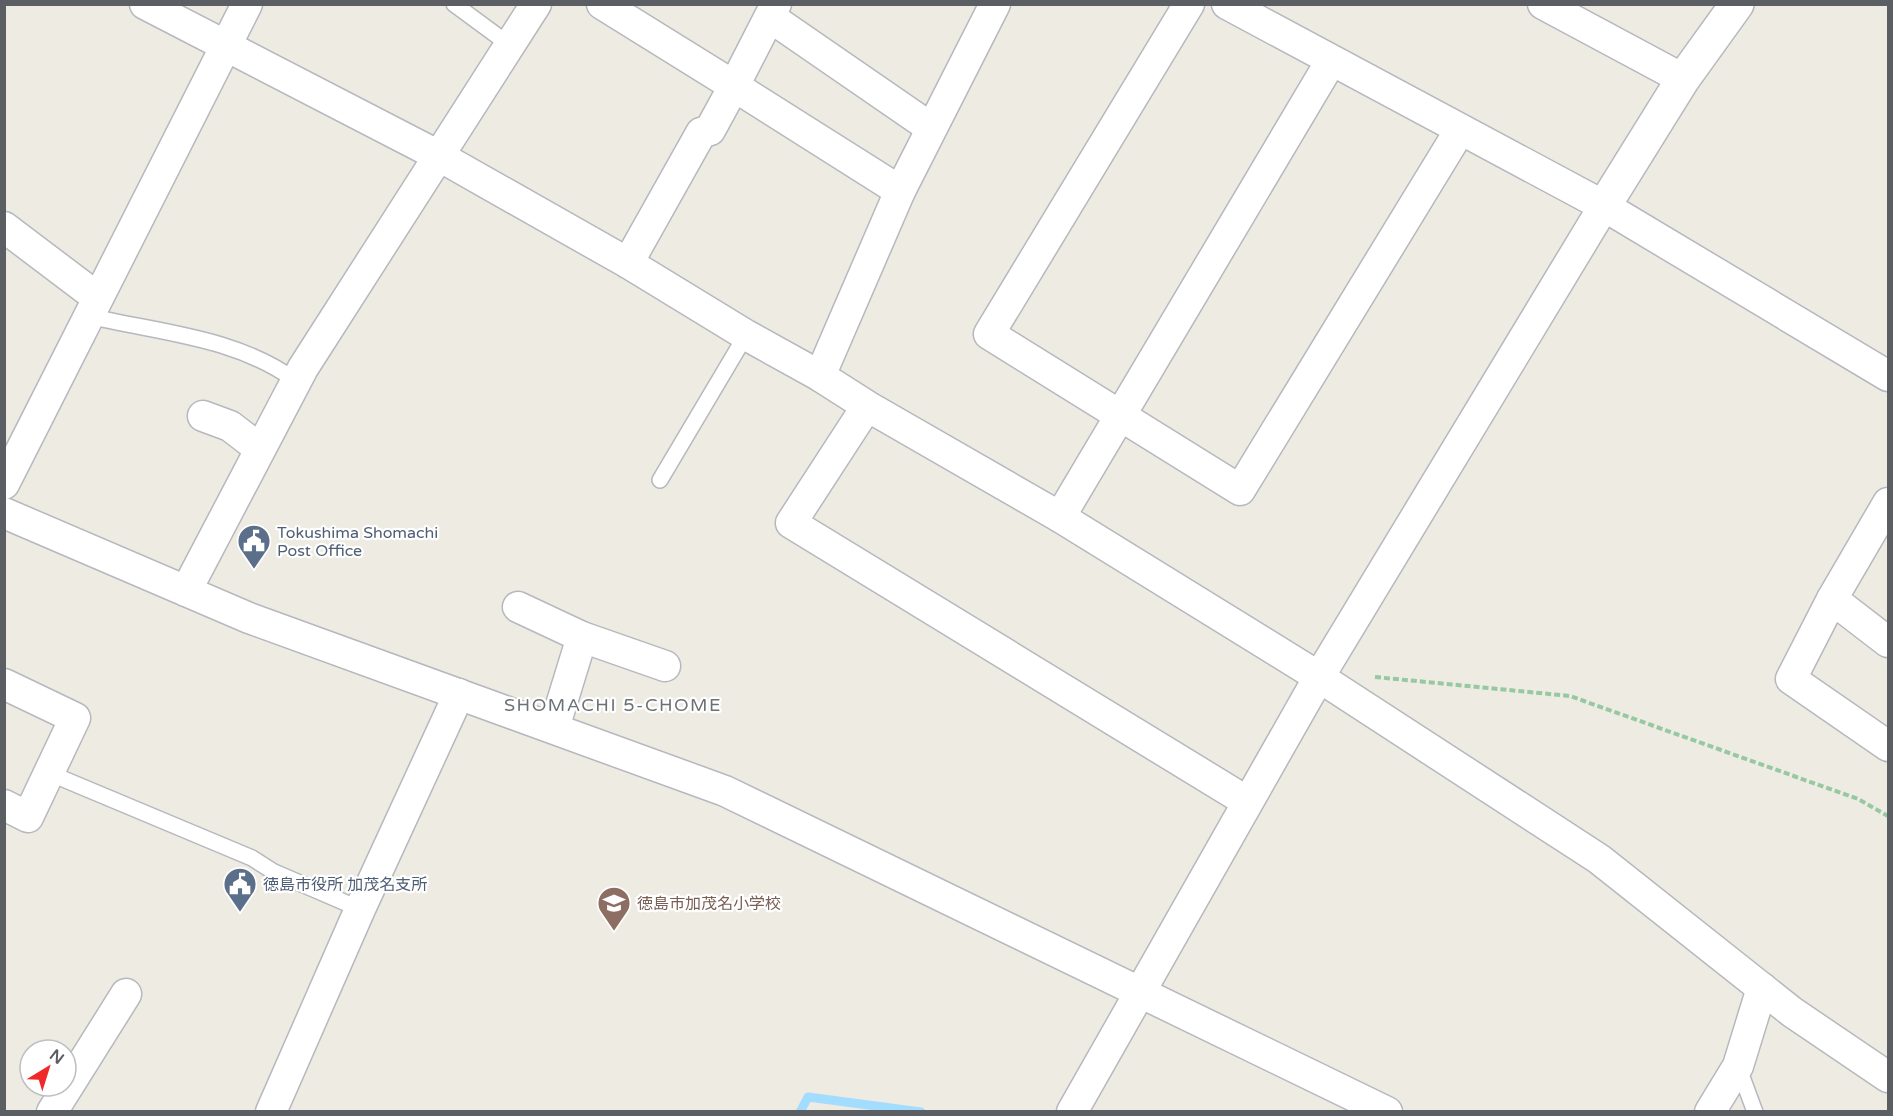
<svg xmlns="http://www.w3.org/2000/svg" width="1893" height="1116" viewBox="0 0 1893 1116" font-family="'Varela Round','Noto Sans JP',sans-serif">
  <style>
    .lines { fill: none; stroke-linecap: round; stroke-linejoin: round }
    .stream { stroke: #a2ddff; stroke-width: 9 }
    .service-casing { stroke: #b5b9bd; stroke-width: 18 }
    .minor-casing { stroke: #b5b9bd; stroke-width: 33 }
    .tertiary-casing { stroke: #b5b9bd; stroke-width: 36 }
    .path { stroke: #96c8a1; stroke-width: 4; stroke-dasharray: 6 3; stroke-linecap: butt }
    .service { stroke: #fff; stroke-width: 15 }
    .minor { stroke: #fff; stroke-width: 30 }
    .tertiary { stroke: #fff; stroke-width: 33 }
    .labels { text-anchor: middle; stroke-width: 4.5; stroke-linejoin: round; paint-order: stroke }
    .service-label { font-size: 16px; fill: #4e5e75; stroke: #fff; text-anchor: start }
    .education-label { font-size: 16px; fill: #785e54; stroke: #fff; text-anchor: start }
    .neighbourhood-label { font-size: 18px; letter-spacing: 1.5px; fill: #6c7176; stroke: #fff }
  </style>
  <rect width="100%" height="100%" fill="#eeebe2"/>
  <g class="lines">
    <path class="stream" d="M 800,1112 L 808,1097 L 921,1112"/>
    <g class="service-casing">
      <g id="service">
        <path d="M 454,4 L 511,46"/>
        <path d="M 89,316 C 160,333 236,337 296,381"/>
        <path d="M 660,480 L 746,335"/>
        <path d="M 49,773 L 252,858 L 274,872 L 360,909"/>
        <path d="M 1738,1066 L 1755,1112"/>
      </g>
    </g>
    <g class="minor-casing">
      <g id="minor">
        <path d="M 145,4 L 439,156 L 628,263 L 746,335 L 820,376 L 867,406 L 1060,517 L 1319,677 L 1599,859 L 1792,1012 L 1888,1077"/>
        <path d="M 602,4 L 734,86 L 776,4"/>
        <path d="M 1189,4 L 989,334 L 1240,490 L 1460,130"/>
        <path d="M 1227,4 L 1604,206 L 1888,376"/>
        <path d="M 1543,4 L 1683,79"/>
        <path d="M 770,17 L 931,128"/>
        <path d="M 4,227 L 98,298"/>
        <path d="M 628,263 L 701,133 L 710,130 L 734,86 L 900,191"/>
        <path d="M 820,376 L 900,191 L 995,4"/>
        <path d="M 867,406 L 791,523 L 1246,801"/>
        <path d="M 203,416 L 230,426 L 260,449"/>
        <path d="M 4,484 L 247,4"/>
        <path d="M 1888,503 L 1832,599 L 1888,642"/>
        <path d="M 4,513 L 249,618 L 725,791 L 1387,1112"/>
        <path d="M 1060,517 L 1331,61"/>
        <path d="M 186,591 L 303,368 L 536,4"/>
        <path d="M 1832,599 L 1791,679 L 1888,746"/>
        <path d="M 518,607 L 582,637 L 665,666"/>
        <path d="M 4,684 L 75,718 L 28,817 L 4,805"/>
        <path d="M 554,728 L 582,637"/>
        <path d="M 52,1112 L 126,994"/>
        <path d="M 271,1112 L 360,909 L 459,694"/>
        <path d="M 1072,1112 L 1319,677 L 1604,206"/>
        <path d="M 1710,1112 L 1738,1066 L 1762,988"/>
      </g>
    </g>
    <g class="tertiary-casing">
      <path id="tertiary" d="M 1604,206 L 1683,79 L 1737,4"/>
    </g>
    <path class="path" d="M 1375,677 L 1570,696 L 1858,799 L 1888,816"/>
    <use href="#service" class="service"/>
    <use href="#minor" class="minor"/>
    <use href="#tertiary" class="tertiary"/>
  </g>
  <defs>
    <g id="civic-pin" transform="scale(1.725)"><path d="M0 17L-7.5 6A9.5 9.5 0 1 1 7.5 6Z" fill="#5c6f8a" stroke="#fff"/><path d="M-.6-6.5H3V-4.5H.6V-3L4-1V1h2V6H-6V1h2V-1L-.6-3ZM-1.2 2.5V6h2.4V2.5Z" fill="#fff"/></g>
    <g id="school-pin" transform="scale(1.725)"><path d="M0 17L-7.5 6A9.5 9.5 0 1 1 7.5 6Z" fill="#8d6e63" stroke="#fff"/><path d="M0-5L7-2L0 1L-7-2ZM-4 1L0 2.5L4 1V4Q0 6-4 4Z" fill="#fff"/></g>
  </defs>
  <g fill-rule="evenodd">
    <use href="#civic-pin" x="254" y="541"/>
    <use href="#civic-pin" x="240" y="884"/>
    <use href="#school-pin" x="614" y="903"/>
  </g>
  <g class="labels">
    <g class="service-label">
      <text x="277" y="538">Tokushima Shomachi<tspan x="277" dy="18">Post Office</tspan></text>
      <text x="263" y="890">徳島市役所 加茂名支所</text>
    </g>
    <g class="education-label">
      <text x="637" y="909">徳島市加茂名小学校</text>
    </g>
    <g class="neighbourhood-label">
      <text x="613" y="711">SHOMACHI 5-CHOME</text>
    </g>
  </g>
  <rect width="1893" height="1116" fill="none" stroke="#5b5f64" stroke-width="12"/>
  <g transform="translate(48 1068) rotate(38)"><circle r="28" fill="#ffffff" stroke="#bdbfc1" stroke-width="1.5"/>
  <path d="M0-4.5L10 22L0 15L-10 22Z" fill="#ef2928"/>
  <text y="-9" font-size="16" font-weight="bold" text-anchor="middle" fill="#5b5f64">N</text>
  </g>
</svg>
